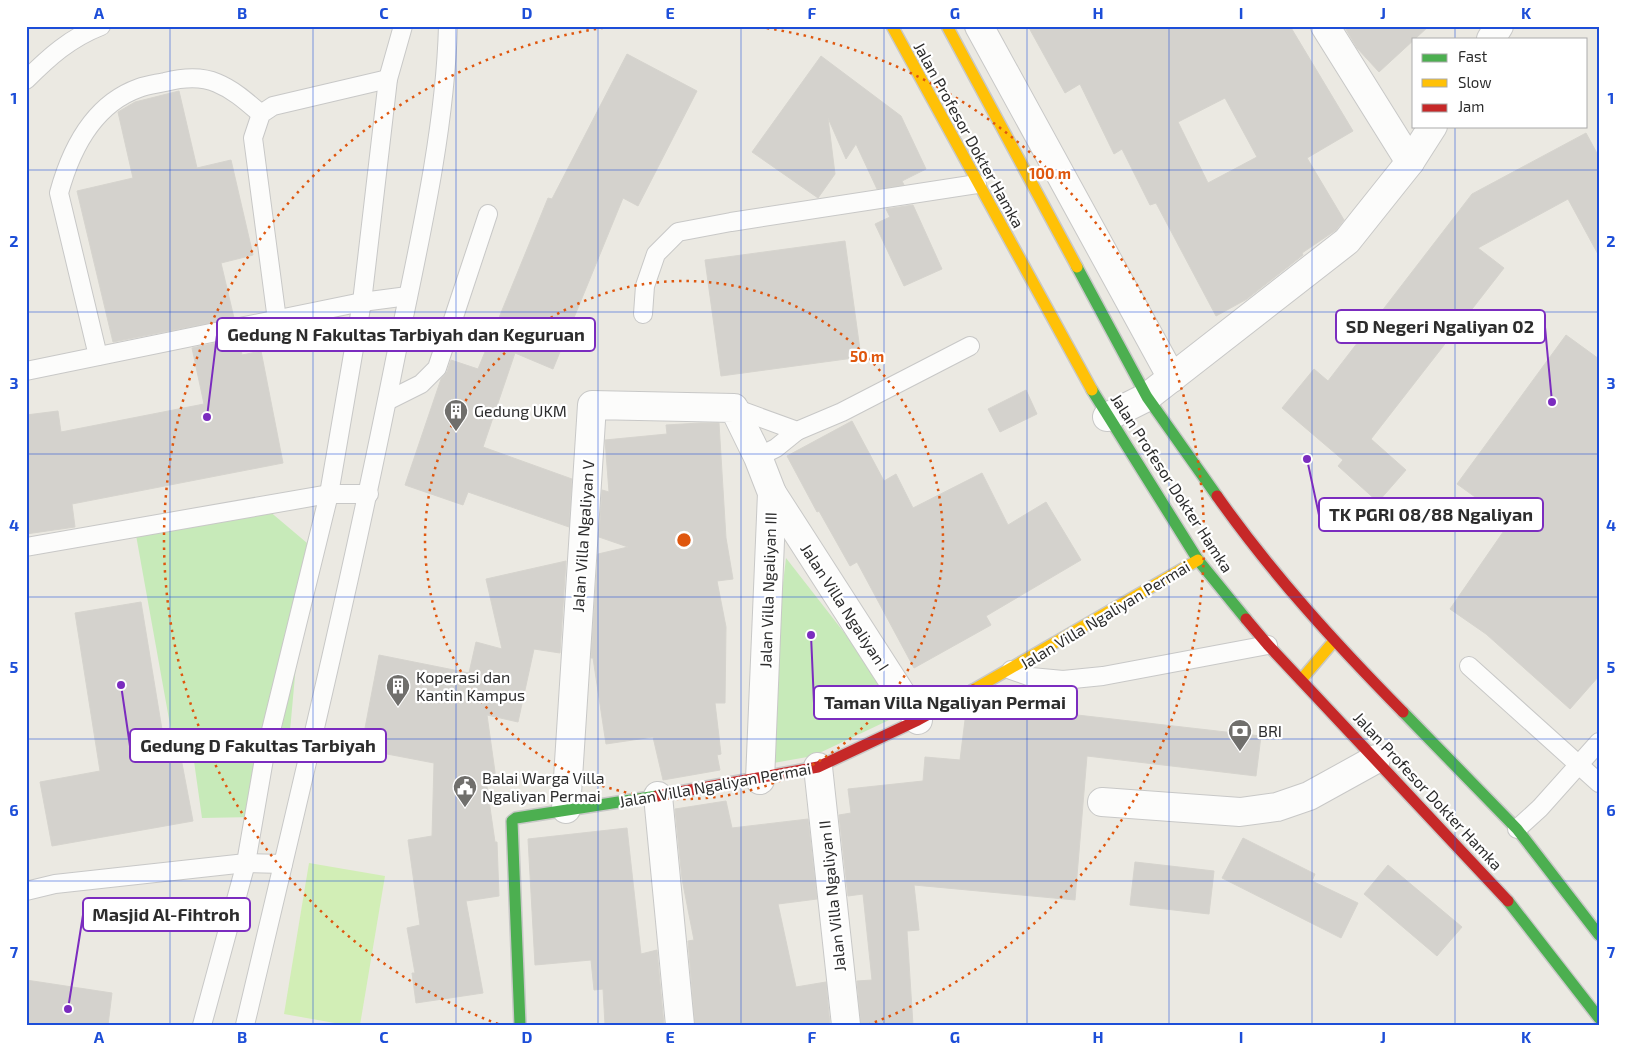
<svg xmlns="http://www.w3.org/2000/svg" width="1625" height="1051" viewBox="0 0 1625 1051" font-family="'Exo 2',sans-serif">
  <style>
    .green { fill: #c7eab9 }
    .pitch { fill: #d2eeb6 }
    .building { fill: #d4d2cd; stroke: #d6d4ce; fill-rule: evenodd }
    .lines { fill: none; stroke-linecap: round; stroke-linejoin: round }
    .lane-casing { stroke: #c8c8c7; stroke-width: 20 }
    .street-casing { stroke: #c8c8c7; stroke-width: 30 }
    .fast-casing { stroke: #c8c8c7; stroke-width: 14 }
    .slow-casing { stroke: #c8c8c7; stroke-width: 14 }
    .jam-casing { stroke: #c8c8c7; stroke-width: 14 }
    .lane { stroke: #fcfcfb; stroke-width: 18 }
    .street { stroke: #fcfcfb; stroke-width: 28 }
    .fast { stroke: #4caf50; stroke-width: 11 }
    .slow { stroke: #ffc107; stroke-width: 11 }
    .jam { stroke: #c62828; stroke-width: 11 }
    .grid { fill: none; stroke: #1d4ed8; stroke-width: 1; stroke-opacity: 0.55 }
    .ring { fill: none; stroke: #df570e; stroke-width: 2.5; stroke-dasharray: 2.5 5 }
    .labels { text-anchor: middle; stroke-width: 4.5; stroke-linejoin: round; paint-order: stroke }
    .street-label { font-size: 16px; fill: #2d2d2d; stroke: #fff }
    .poi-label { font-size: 16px; fill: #2d2d2d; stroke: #fff; text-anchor: start }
    .centre { fill: #df570e; stroke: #fff; stroke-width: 2.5 }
    .ring-label { font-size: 15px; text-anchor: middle; font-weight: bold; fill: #df570e; stroke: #fff; stroke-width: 4.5; stroke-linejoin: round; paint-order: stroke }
    .leader { fill: none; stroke: #7b2cbf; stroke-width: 2 }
    .callout-dot { fill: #7b2cbf; stroke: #fff; stroke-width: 2 }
    .callout { fill: #fff; stroke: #7b2cbf; stroke-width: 2 }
    .callout-label { font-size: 18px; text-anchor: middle; font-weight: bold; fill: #2d2d2d }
    .neatline { fill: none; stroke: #1d4ed8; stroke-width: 2 }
    .grid-label { font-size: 16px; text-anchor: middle; font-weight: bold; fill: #1d4ed8 }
  </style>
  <rect width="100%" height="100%" fill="#ebe9e2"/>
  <g class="green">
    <path d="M 268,510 L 307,543 L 288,753 L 259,755 L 254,817 L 202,818 L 192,747 L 174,747 L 134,524 Z"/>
    <path d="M 786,558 L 906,712 L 813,756 L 762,765 Z"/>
  </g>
  <path class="pitch" d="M 309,863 L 385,876 L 360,1025 L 346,1025 L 284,1014 Z"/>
  <g class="building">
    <path d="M 1028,26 L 1290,26 L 1353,131 L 1307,158 L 1344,220 L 1336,230 L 1302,253 L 1303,255 L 1247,299 L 1216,316 L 1156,203 L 1150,205 L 1122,149 L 1114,154 L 1080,84 L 1065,93 ZM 1225,98 L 1257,157 L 1208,183 L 1178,122 Z"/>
    <path d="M 1344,26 L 1429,26 L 1379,72 L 1357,48 Z"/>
    <path d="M 627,54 L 697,91 L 638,206 L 623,198 L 553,369 L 515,353 L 483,447 L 572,479 L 569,527 L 468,492 L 463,505 L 405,485 L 441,379 L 447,372 L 451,360 L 478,369 L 548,198 L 552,199 Z"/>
    <path d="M 821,56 L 901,116 L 926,169 L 902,181 L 904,185 L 877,189 L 856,144 L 846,159 L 828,118 L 835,174 L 818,198 L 752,152 Z"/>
    <path d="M 179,91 L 197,168 L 231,160 L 253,255 L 221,263 L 234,318 L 113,342 L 77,191 L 133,178 L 118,112 L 135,102 Z"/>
    <path d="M 1586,133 L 1599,157 L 1599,256 L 1568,199 L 1478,248 L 1504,268 L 1371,439 L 1406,470 L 1378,502 L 1338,466 L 1343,460 L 1282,408 L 1314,369 L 1328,381 L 1472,194 Z"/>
    <path d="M 913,205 L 942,269 L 904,286 L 875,224 L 890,217 L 886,209 Z"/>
    <path d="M 845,241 L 861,357 L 721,376 L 705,260 Z"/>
    <path d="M 1566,335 L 1599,359 L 1599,676 L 1570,709 L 1486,634 L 1450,609 L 1510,522 L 1457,484 Z"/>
    <path d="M 239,338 L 242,355 L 261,351 L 283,463 L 72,504 L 75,527 L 26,534 L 26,415 L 58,411 L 61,432 L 204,404 L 192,348 Z"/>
    <path d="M 1026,390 L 1037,414 L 1000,432 L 988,409 Z"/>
    <path d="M 852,421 L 884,481 L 896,474 L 913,508 L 982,473 L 1008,525 L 1046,502 L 1081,560 L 986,616 L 991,625 L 914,668 L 857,562 L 850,566 L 819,511 L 817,512 L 787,456 Z"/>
    <path d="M 700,423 L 719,423 L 726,538 L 733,579 L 717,581 L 726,627 L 725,703 L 715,703 L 721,754 L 717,755 L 720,770 L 663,780 L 653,737 L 606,744 L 593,658 L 591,658 L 598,554 L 628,547 L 599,537 L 602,490 L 609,492 L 605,440 L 667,434 L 666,425 Z"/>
    <path d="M 566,561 L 560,653 L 534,649 L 518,722 L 487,715 L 496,779 L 486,780 L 495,842 L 497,842 L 499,896 L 466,901 L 483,993 L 416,1003 L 412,973 L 415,973 L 407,928 L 420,925 L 408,840 L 432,836 L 434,763 L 361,749 L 379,655 L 469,673 L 476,642 L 502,649 L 486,579 Z"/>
    <path d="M 141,602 L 167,760 L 181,758 L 193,821 L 52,846 L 40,782 L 100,771 L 75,613 Z"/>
    <path d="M 981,704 L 1261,736 L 1256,776 L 1087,756 L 1075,900 L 914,885 L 919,930 L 907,931 L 913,1025 L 861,1025 L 857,981 L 872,980 L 863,894 L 848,896 L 839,815 L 851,813 L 848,789 L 923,781 L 925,757 L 960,760 L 966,712 Z"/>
    <path d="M 726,801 L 732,828 L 808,819 L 817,899 L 778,904 L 796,987 L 826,982 L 830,1025 L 695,1025 L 688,941 L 694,940 L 682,879 L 675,809 Z"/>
    <path d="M 627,828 L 641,954 L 657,950 L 664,1025 L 605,1025 L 603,989 L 594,990 L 591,960 L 535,965 L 528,839 Z"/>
    <path d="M 1243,838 L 1315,874 L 1312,881 L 1358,903 L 1341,938 L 1222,878 Z"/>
    <path d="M 1135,862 L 1214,871 L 1209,914 L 1130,905 Z"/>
    <path d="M 1388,865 L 1462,927 L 1437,956 L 1364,894 Z"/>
    <path d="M 26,980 L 112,993 L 108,1025 L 26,1025 Z"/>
  </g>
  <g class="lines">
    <g class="lane-casing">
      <g id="lane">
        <path d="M 26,80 C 49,57 70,38 101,26"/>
        <path d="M 643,314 L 645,286 L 656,254 L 678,232 L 731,222 L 977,184"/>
        <path d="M 277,320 L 253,138 L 261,114 L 273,106 L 388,79"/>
        <path d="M 98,356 L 59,193 C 71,149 94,104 139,88 C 147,85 156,84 165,82 C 181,78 201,76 217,83 C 234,90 247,102 261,114"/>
        <path d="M 26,371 L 362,302 L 408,296"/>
        <path d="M 387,401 L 421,384 L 437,368 L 488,214"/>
        <path d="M 734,408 L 797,431 L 842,412 L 970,346"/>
        <path d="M 758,457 L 776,448 L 797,431"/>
        <path d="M 26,547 L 329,494 L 369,494"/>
        <path d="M 1469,666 L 1599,783"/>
        <path d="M 1011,670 L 1031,677 L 1063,680 L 1103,676 L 1268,645"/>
        <path d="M 1517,829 L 1540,808 L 1599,742"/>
        <path d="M 26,891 L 55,884 L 246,863 L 283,864"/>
        <path d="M 202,1025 L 246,863 L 264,759 L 329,494 L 362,302 L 388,79 L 403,26"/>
        <path d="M 245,1025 C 297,805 350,586 394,365 C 416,256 445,137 448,26"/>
      </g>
    </g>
    <g class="street-casing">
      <g id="street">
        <path d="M 979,26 L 1172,378"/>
        <path d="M 1325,26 L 1410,162"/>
        <path d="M 1491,39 L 1499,26"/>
        <path d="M 1107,417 L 1147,397 L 1347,241 L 1410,162 L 1433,126"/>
        <path d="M 772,493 L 918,720"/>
        <path d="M 818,767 L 846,1025"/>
        <path d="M 658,796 L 680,1025"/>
        <path d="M 1102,802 L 1240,812 L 1277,807 L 1309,796 L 1376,759"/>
        <path d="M 566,809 L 592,405 L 734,408 L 758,457 L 772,493 L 760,780"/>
      </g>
    </g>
    <g class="fast-casing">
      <g id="fast">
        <path d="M 1077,267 L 1147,397 L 1217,496"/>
        <path d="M 1092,390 L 1198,560 L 1246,619"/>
        <path d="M 1403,712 L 1517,829 L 1599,935"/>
        <path d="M 1508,901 L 1599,1018"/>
        <path d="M 520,1025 L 512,821 L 516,818 L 657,796"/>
      </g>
    </g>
    <g class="slow-casing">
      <g id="slow">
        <path d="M 892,26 L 1092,390"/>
        <path d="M 947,26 L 1077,267"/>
        <path d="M 1301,680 L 1334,641"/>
        <path d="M 973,690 L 1198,560"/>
      </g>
    </g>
    <g class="jam-casing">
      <g id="jam">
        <path d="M 1217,496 C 1272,574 1336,644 1403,712"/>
        <path d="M 1246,619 L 1268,645 L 1508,901"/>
        <path d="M 657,796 L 818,767 L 918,720 L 973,690"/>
      </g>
    </g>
    <use href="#lane" class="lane"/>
    <use href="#street" class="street"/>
    <use href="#fast" class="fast"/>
    <use href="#slow" class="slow"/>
    <use href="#jam" class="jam"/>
  </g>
  <path class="grid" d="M 170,26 L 170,1025M 313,26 L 313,1025M 456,26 L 456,1025M 598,26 L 598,1025M 741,26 L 741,1025M 884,26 L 884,1025M 1027,26 L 1027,1025M 1169,26 L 1169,1025M 1312,26 L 1312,1025M 1455,26 L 1455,39M 1455,126 L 1455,1025M 26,170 L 1599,170M 26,312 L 1599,312M 26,454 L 1599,454M 26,597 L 1599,597M 26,739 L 1599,739M 26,881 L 1599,881"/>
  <g class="ring">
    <circle cx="684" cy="540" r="259"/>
    <path d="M498 1024A518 518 0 0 1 616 26M752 26A518 518 0 0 1 870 1024"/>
  </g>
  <defs>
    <g id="building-pin" transform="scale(1.25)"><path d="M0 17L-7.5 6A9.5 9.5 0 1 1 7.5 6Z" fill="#706f6c" stroke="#fff"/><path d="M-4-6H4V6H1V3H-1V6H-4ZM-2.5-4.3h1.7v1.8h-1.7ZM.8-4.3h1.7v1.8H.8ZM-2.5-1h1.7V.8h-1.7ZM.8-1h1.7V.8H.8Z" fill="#fff"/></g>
    <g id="bank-pin" transform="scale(1.25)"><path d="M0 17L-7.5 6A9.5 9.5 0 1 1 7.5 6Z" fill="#706f6c" stroke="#fff"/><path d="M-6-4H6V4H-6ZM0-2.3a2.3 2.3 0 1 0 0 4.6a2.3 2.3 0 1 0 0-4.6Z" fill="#fff"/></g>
    <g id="civic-pin" transform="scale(1.25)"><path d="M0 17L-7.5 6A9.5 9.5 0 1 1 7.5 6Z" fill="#706f6c" stroke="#fff"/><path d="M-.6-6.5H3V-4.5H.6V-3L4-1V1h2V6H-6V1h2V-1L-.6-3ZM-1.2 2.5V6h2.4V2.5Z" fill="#fff"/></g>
  </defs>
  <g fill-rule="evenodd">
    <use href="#building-pin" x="456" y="411"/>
    <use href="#building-pin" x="398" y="686"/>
    <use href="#bank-pin" x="1240" y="731"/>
    <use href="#civic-pin" x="465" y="787"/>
  </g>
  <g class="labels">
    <g class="street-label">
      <text transform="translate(969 135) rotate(61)" y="6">Jalan Profesor Dokter Hamka</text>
      <text transform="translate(1172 483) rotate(57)" y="6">Jalan Profesor Dokter Hamka</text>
      <text transform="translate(583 536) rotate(-86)" y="6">Jalan Villa Ngaliyan V</text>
      <text transform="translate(768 590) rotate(-88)" y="6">Jalan Villa Ngaliyan III</text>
      <text transform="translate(845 607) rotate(57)" y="6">Jalan Villa Ngaliyan I</text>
      <text transform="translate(1105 615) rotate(-31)" y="6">Jalan Villa Ngaliyan Permai</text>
      <text transform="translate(715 785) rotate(-10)" y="6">Jalan Villa Ngaliyan Permai</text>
      <text transform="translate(1428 791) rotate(47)" y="6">Jalan Profesor Dokter Hamka</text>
      <text transform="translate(832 896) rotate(-96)" y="6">Jalan Villa Ngaliyan II</text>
    </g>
    <g class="poi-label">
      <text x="474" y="417">Gedung UKM</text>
      <text x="416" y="683">Koperasi dan<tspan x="416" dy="18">Kantin Kampus</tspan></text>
      <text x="1258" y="737">BRI</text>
      <text x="482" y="784">Balai Warga Villa<tspan x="482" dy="18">Ngaliyan Permai</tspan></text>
    </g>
  </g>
  <circle cx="684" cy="540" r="8" class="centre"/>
  <g class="ring-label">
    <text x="1050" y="179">100 m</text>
    <text x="867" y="362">50 m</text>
  </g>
  <path class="leader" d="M1552 402L1545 327M207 417L217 335M1307 459L1319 515M811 635L814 703M121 685L130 746M68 1009L83 915"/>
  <g class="callout-dot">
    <circle cx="1552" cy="402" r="5"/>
    <circle cx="207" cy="417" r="5"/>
    <circle cx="1307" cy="459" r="5"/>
    <circle cx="811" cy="635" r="5"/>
    <circle cx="121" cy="685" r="5"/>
    <circle cx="68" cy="1009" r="5"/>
  </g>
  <g class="callout">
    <rect x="1336" y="310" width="209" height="33" rx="5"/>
    <rect x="217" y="318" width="378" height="33" rx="5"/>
    <rect x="1319" y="498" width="224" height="33" rx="5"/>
    <rect x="814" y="686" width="263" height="33" rx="5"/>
    <rect x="130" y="729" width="256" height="33" rx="5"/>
    <rect x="83" y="898" width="167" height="33" rx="5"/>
  </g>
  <g class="callout-label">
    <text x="1440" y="333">SD Negeri Ngaliyan 02</text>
    <text x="406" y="341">Gedung N Fakultas Tarbiyah dan Keguruan</text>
    <text x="1431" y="521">TK PGRI 08/88 Ngaliyan</text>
    <text x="945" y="709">Taman Villa Ngaliyan Permai</text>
    <text x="258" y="752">Gedung D Fakultas Tarbiyah</text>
    <text x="166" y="921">Masjid Al-Fihtroh</text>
  </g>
  <rect width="1625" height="1051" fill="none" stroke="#ffffff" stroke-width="55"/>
  <rect x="1412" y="38" width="175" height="90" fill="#ffffff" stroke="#ababab"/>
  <rect x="1422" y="54" width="25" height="8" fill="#4caf50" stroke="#ababab"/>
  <text x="1458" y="62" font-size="15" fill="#2d2d2d">Fast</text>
  <rect x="1422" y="79" width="25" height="8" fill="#ffc107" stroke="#ababab"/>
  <text x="1458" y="88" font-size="15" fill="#2d2d2d">Slow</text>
  <rect x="1422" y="104" width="25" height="8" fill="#c62828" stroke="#ababab"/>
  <text x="1458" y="112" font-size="15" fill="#2d2d2d">Jam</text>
  <rect x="28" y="28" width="1570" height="996" class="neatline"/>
  <g class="grid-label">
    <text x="99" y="19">A</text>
    <text x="242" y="19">B</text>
    <text x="384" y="19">C</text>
    <text x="527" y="19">D</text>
    <text x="670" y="19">E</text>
    <text x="812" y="19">F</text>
    <text x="955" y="19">G</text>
    <text x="1098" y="19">H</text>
    <text x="1241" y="19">I</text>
    <text x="1383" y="19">J</text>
    <text x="1526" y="19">K</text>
    <text x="14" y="104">1</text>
    <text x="1611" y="104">1</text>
    <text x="14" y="247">2</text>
    <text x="1611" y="247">2</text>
    <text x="14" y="389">3</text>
    <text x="1611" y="389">3</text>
    <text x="14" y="531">4</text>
    <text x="1611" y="531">4</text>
    <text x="14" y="673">5</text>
    <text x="1611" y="673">5</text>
    <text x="14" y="816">6</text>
    <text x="1611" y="816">6</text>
    <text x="14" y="958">7</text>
    <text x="1611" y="958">7</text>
    <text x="99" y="1043">A</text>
    <text x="242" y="1043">B</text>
    <text x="384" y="1043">C</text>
    <text x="527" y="1043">D</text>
    <text x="670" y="1043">E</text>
    <text x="812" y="1043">F</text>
    <text x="955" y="1043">G</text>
    <text x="1098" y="1043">H</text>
    <text x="1241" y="1043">I</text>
    <text x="1383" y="1043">J</text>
    <text x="1526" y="1043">K</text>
  </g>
</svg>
